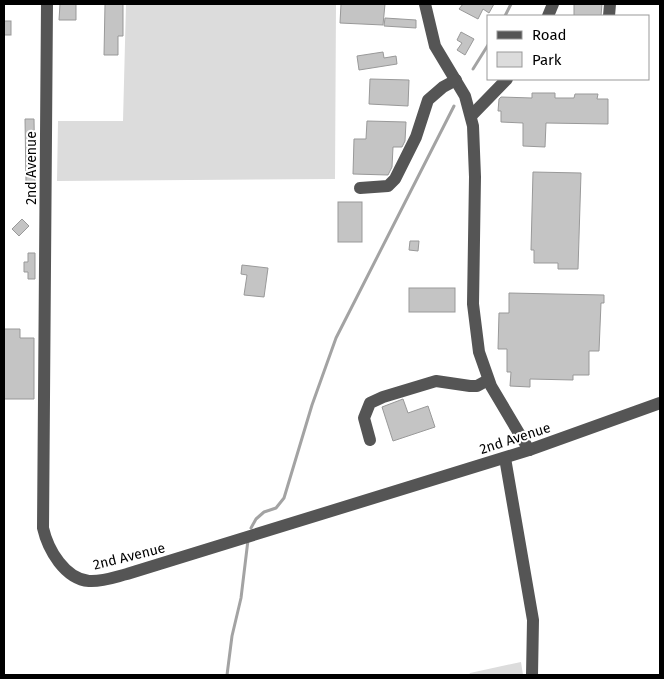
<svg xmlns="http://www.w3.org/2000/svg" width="664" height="679" viewBox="0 0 664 679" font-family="'Fira Sans',sans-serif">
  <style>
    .green { fill: #dcdcdc }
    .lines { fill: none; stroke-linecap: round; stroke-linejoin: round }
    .stream { stroke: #a3a3a3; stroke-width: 3 }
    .building { fill: #c4c4c4; stroke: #999 }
    .minor { stroke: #555; stroke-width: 12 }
    .labels { text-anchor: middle; stroke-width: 4; stroke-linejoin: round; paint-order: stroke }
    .street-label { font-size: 14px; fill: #000; stroke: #fff }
  </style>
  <rect width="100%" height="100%" fill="#fff"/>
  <g class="green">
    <path d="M 126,4 L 336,4 L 335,179 L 57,181 L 58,121 L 123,121 Z"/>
    <path d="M 521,662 L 523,675 L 469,675 L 470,673 Z"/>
  </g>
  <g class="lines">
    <g class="stream">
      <path d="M 505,16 L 511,4"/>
      <path d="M 473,69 L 488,45"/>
      <path d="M 251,528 L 256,519 L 264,512 L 276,508 L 284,498 L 312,405 L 336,338 L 454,106"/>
      <path d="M 227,675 L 232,636 L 241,598 L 248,540"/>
    </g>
  </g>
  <g class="building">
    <path d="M 60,4 L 76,4 L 76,20 L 59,20 Z"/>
    <path d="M 105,4 L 123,4 L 123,36 L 118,36 L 118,55 L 104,55 Z"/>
    <path d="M 341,4 L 385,4 L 383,25 L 340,23 Z"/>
    <path d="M 463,4 L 494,4 L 489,13 L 483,9 L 478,19 L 459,9 Z"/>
    <path d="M 574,4 L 602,4 L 601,16 L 574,16 Z"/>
    <path d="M 385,18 L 416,20 L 416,28 L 384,26 Z"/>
    <rect x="4" y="21" width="7" height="14"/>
    <path d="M 461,32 L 474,39 L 465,55 L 457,50 L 462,43 L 457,40 Z"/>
    <path d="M 383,52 L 384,58 L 396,56 L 397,64 L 359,70 L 357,56 Z"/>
    <path d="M 370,79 L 409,80 L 408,106 L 369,104 Z"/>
    <path d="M 532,93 L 555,93 L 555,98 L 574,98 L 575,94 L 598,94 L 597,99 L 608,99 L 608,124 L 546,123 L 545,147 L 523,146 L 523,123 L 501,122 L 501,111 L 498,111 L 499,99 L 501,97 L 532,98 Z"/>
    <path d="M 25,119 L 34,119 L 35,183 L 26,183 Z"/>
    <path d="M 367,121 L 406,122 L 405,141 L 402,147 L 393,147 L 392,167 L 388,175 L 353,174 L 354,139 L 366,139 Z"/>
    <path d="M 533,172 L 581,173 L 578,269 L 558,269 L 558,263 L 534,263 L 534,250 L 531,250 Z"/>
    <rect x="338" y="202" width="24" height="40"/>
    <path d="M 22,219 L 29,226 L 19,236 L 12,229 Z"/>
    <path d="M 410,241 L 419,241 L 418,251 L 409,250 Z"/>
    <path d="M 28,253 L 35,253 L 35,279 L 28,279 L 28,272 L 24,272 L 24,262 L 28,262 Z"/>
    <path d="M 242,265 L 268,268 L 264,297 L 244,295 L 247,275 L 241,274 Z"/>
    <rect x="409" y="288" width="46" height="24"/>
    <path d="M 509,293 L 604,295 L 604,303 L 601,303 L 599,351 L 589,351 L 589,375 L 573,375 L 573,380 L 530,379 L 530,387 L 510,386 L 511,372 L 507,372 L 507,349 L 498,349 L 499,313 L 509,313 Z"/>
    <path d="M 4,329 L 20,329 L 20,338 L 34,338 L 34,399 L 4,399 Z"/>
    <path d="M 403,399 L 408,413 L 428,406 L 435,427 L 393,441 L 382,407 Z"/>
  </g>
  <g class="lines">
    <g class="minor">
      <path d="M 47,4 L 43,528 C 48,550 65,579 89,581 C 102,582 115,577 127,574 L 529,450 L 660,403"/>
      <path d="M 425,4 L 435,46 L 465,96 L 473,126 L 475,177 L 473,304 L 479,352 L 491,386 L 529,450"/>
      <path d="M 548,16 L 553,4"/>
      <path d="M 609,16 L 610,4"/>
      <path d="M 471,116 L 507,79"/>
      <path d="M 360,188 L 388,186 L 395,179 L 416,137 L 428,100 L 443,87 L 456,80"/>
      <path d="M 370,440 L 364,418 L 370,403 L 383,397 L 436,381 L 470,386 L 477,386 L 488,380"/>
      <path d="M 505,458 L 533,620 L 532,675"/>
    </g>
  </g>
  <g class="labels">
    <g class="street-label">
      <text transform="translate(31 168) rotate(-90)" y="5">2nd Avenue</text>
      <text transform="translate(515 438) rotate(-18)" y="5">2nd Avenue</text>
      <text transform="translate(129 556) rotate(-14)" y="5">2nd Avenue</text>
    </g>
  </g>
  <rect width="664" height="679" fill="none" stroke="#000000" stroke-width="10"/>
  <rect x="487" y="15" width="162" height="65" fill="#ffffff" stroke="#999999"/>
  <rect x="497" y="31" width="25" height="8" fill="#555555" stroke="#999999"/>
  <text x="532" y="40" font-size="15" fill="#000000">Road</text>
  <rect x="497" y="52" width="25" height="15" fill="#dcdcdc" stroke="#999999"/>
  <text x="532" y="65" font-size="15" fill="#000000">Park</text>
</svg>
